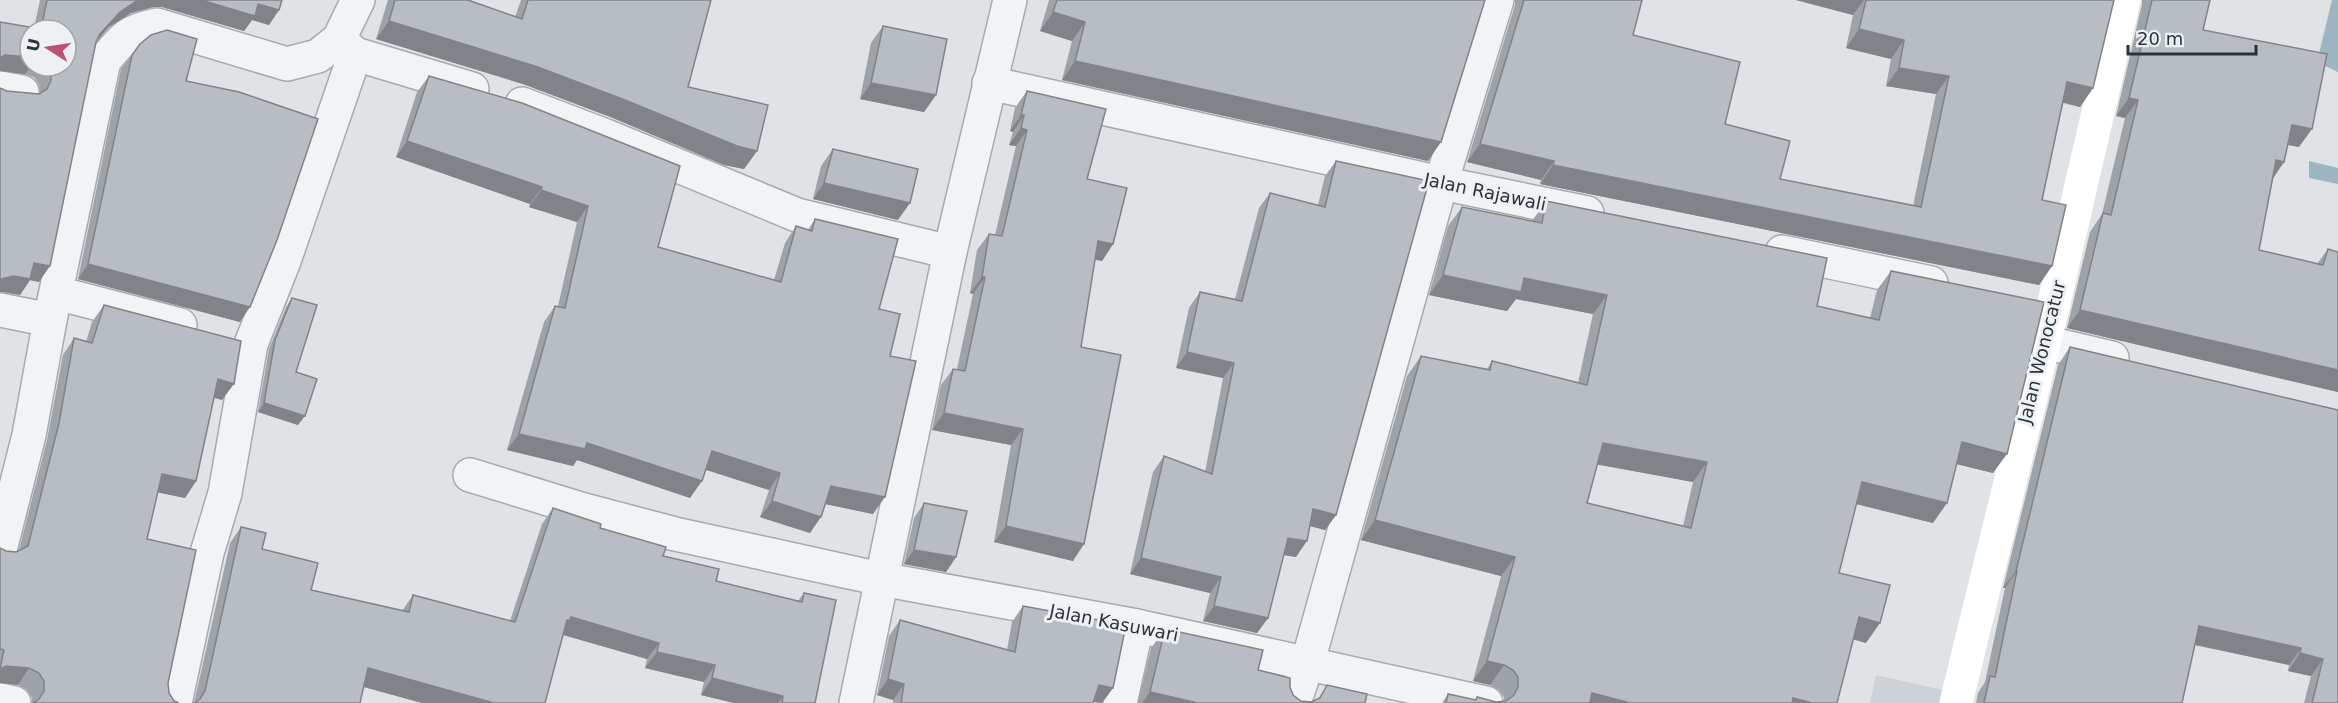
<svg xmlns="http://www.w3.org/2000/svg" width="2338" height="703" viewBox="0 0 2338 703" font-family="'DejaVu Sans',sans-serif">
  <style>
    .built { fill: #cdd2d7 }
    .water { fill: #9eb5c2 }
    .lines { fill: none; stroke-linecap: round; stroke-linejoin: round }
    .street-casing { stroke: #a5abaf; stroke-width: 36 }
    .street { stroke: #f1f3f5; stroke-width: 33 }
    .secondary { stroke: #fff; stroke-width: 33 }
    .wall { fill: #9da3a7; fill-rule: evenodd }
    .shaded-wall { fill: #808488 }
    .building { fill: #b7bdc2; stroke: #808488; stroke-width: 1.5; fill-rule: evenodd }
    .labels { text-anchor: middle; stroke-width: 6; stroke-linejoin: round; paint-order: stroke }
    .street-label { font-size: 18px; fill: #2a333b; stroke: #eef1f4 }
  </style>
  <rect width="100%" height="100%" fill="#dfe3e6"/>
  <path class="built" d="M 1876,675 L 1947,691 L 1944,703 L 1870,703 Z"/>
  <g class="water">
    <path d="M 2332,0 L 2338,0 L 2338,72 L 2317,62 Z"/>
    <path d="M 2309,161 L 2338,168 L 2338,184 L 2309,178 Z"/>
  </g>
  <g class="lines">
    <g class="street-casing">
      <g id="street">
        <path d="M 340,40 L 355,54 L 472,89"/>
        <path d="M 989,83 L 1441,183 L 1587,213"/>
        <path d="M 0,88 L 22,92"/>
        <path d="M 522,104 L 606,136 L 797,215 L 950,252"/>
        <path d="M 1782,252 L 1931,283"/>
        <path d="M 57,293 L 180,325"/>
        <path d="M 0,310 L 50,320 L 29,435 L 0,550"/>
        <path d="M 50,320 L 104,61 C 123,38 127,31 157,25 L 287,64 L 318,56 L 339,39 L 358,0"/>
        <path d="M 2044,342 L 2112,358"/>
        <path d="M 470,475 L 584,510 L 675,534 L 881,579 L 1137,626 L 1486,703"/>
        <path d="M 0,700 L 14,703"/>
        <path d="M 175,703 L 207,553 L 225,493 L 251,344 L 284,261 L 355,54"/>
        <path d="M 856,703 L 950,252 L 1010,0"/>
        <path d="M 1120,703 L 1137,626"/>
        <path d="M 1294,703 L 1307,665 L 1441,183 L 1497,0"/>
      </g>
    </g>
    <use href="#street" class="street"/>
    <path class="secondary" d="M 1956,703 L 2053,307 L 2124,0"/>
  </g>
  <g class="wall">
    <path d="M 40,0 L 282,0 L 269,25 L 252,20 L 244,31 L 162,7 L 153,7 L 131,13 L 109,27 L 97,40 L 39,282 L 30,280 L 20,295 L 3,292 L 7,91 L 39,94 L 40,93 L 39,85 L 34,77 L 25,74 L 0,71 L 0,22 L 34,28 ZM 30,30 L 66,66 L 30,66 Z"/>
    <path d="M 388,0 L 467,0 L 515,17 L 521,0 L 711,0 L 688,87 L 757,151 L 744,169 L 724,165 L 613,118 L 523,84 L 376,39 Z"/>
    <path d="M 1049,0 L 1485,0 L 1428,161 L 1062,80 L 1072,41 L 1040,31 Z"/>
    <path d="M 1515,0 L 1642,0 L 1633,35 L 1725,124 L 1780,179 L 1913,206 L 1936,94 L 1886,86 L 1891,59 L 1846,48 L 1853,15 L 1796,0 L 2114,0 L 2093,88 L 2080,107 L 2063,103 L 2042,200 L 2052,266 L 2039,285 L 1540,184 L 1541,180 L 1467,162 L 1515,5 Z"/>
    <path d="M 2142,0 L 2210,0 L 2203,30 L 2299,147 L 2288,145 L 2284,162 L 2273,179 L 2259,250 L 2317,264 L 2328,249 L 2338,392 L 2067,328 L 2090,232 L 2102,214 L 2125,118 L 2116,116 L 2142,4 Z"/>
    <path d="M 883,26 L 936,95 L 924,112 L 860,99 L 871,43 Z"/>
    <path d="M 132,55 L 186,81 L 240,322 L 78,279 L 121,69 Z"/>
    <path d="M 429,76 L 658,247 L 774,280 L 785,243 L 796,226 L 808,230 L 815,219 L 879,309 L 890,356 L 873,514 L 826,504 L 810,533 L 760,517 L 769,490 L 706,469 L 690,498 L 577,460 L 573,466 L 507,450 L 544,322 L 555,306 L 558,306 L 577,222 L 529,207 L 530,204 L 396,157 L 417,92 Z"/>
    <path d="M 1027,91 L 1087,179 L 1113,244 L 1102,261 L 1095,260 L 1081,347 L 1073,561 L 994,542 L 1011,445 L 932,430 L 941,385 L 953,369 L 957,369 L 973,294 L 970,293 L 977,250 L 989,234 L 995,235 L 1016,146 L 1009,145 L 1013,132 L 1010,131 L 1015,108 Z"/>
    <path d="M 833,149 L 898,220 L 813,199 L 821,166 Z"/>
    <path d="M 1336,161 L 1336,515 L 1325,530 L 1310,526 L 1296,557 L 1284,555 L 1268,618 L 1257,633 L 1203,621 L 1210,593 L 1130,574 L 1153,472 L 1164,456 L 1205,472 L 1223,378 L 1176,368 L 1189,308 L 1200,292 L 1235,299 L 1259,208 L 1270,193 L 1318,205 L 1325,176 Z"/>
    <path d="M 1546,201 L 1817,306 L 1870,318 L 1877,290 L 1891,271 L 1993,473 L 1957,464 L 1933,523 L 1856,504 L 1839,573 L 1866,643 L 1853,639 L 1837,703 L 1442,703 L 1448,694 L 1475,700 L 1477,697 L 1496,702 L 1504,701 L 1504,697 L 1499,690 L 1490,685 L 1473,681 L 1501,576 L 1361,540 L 1407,376 L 1421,356 L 1487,369 L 1492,361 L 1578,383 L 1593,314 L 1516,299 L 1507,311 L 1429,295 L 1448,226 L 1462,207 L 1532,221 ZM 1597,464 L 1693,482 L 1683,526 L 1587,503 Z"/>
    <path d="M 292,298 L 298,425 L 258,412 L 269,349 L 286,307 Z"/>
    <path d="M 104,305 L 222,400 L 214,398 L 196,481 L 185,498 L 158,492 L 147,539 L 169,693 L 174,701 L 179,703 L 32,703 L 32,698 L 27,690 L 18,685 L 0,683 L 0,548 L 6,551 L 16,552 L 19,550 L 47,440 L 63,355 L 74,338 L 86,342 L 92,322 Z"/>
    <path d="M 2070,347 L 2338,410 L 2338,703 L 2304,703 L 2311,676 L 2288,671 L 2289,665 L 2194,645 L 2182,703 L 1976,703 L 1978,693 L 1985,682 L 2005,588 L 2003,588 L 2058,365 Z"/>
    <path d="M 924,503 L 956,557 L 946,572 L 904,564 L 914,518 Z"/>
    <path d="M 553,508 L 663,556 L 716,581 L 798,601 L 804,593 L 815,703 L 734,703 L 701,695 L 704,682 L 645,668 L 647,659 L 563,635 L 545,703 L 422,703 L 364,687 L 194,703 L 230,543 L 241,527 L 262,549 L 311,590 L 402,611 L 413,595 L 510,621 L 542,524 Z"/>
    <path d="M 1023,606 L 1113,688 L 1102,703 L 1093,702 L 1093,703 L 893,703 L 893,700 L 877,695 L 889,636 L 900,620 L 1007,650 L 1012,622 Z"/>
    <path d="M 1165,629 L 1258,670 L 1290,687 L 1293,695 L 1301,701 L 1311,702 L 1318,699 L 1327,685 L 1365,703 L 1138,703 L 1151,648 Z"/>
  </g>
  <g class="shaded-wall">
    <path d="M 138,0 L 201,0 L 258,4 L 279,10 L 269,25 L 252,20 L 244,31 L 162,7 L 153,7 L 131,13 L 109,27 L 90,49 L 100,34 L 120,12 Z"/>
    <path d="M 1796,0 L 1864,0 L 1853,15 Z"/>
    <path d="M 1053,12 L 1085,22 L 1072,41 L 1040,31 Z"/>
    <path d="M 389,21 L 535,66 L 757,151 L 744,169 L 724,165 L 613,118 L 523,84 L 376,39 Z"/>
    <path d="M 1859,29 L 1904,40 L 1891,59 L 1846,48 Z"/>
    <path d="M 5,55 L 30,57 L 31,66 L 25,74 L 0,71 L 0,58 Z"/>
    <path d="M 1075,61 L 1441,142 L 1428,161 L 1062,80 Z"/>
    <path d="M 1899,68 L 1949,76 L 1936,94 L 1886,86 Z"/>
    <path d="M 2067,82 L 2093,88 L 2080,107 L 2054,100 Z"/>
    <path d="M 871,83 L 936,95 L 924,112 L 860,99 Z"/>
    <path d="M 2129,98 L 2138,100 L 2125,118 L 2116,116 Z"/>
    <path d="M 1021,115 L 1024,115 L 1013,132 L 1010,131 Z"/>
    <path d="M 2292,125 L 2312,129 L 2299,147 L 2279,143 Z"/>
    <path d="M 1021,128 L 1027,130 L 1016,146 L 1009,145 Z"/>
    <path d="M 407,141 L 542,187 L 530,204 L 396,157 Z"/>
    <path d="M 1480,144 L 1554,161 L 1541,180 L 1467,162 Z"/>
    <path d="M 2276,160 L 2284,162 L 2271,180 Z"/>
    <path d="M 1553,165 L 2052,266 L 2039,285 L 1540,184 Z"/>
    <path d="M 824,183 L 910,203 L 898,220 L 813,199 Z"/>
    <path d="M 541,190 L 588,206 L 577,222 L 529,207 Z"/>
    <path d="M 1098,241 L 1113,244 L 1102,261 L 1087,257 Z"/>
    <path d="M 34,263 L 50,266 L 39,282 L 30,280 L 20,295 L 3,292 L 0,292 L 0,279 Z"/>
    <path d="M 88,264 L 250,307 L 240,322 L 78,279 Z"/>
    <path d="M 1443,275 L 1524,278 L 1607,295 L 1593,314 L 1516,299 L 1507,311 L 1429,295 Z"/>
    <path d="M 982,277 L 985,277 L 973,294 L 970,293 Z"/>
    <path d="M 2080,310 L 2338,370 L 2338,392 L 2067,328 Z"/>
    <path d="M 1187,352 L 1234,363 L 1223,378 L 1176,368 Z"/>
    <path d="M 218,379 L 234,384 L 222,400 L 206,395 Z"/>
    <path d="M 264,403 L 305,416 L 298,425 L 258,412 Z"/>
    <path d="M 944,413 L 1023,429 L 1011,445 L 932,430 Z"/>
    <path d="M 519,434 L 587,443 L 702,481 L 690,498 L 577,460 L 573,466 L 507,450 Z"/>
    <path d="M 1962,442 L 2007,454 L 1993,473 L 1948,462 Z"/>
    <path d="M 1603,443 L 1707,462 L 1693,482 L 1589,463 Z"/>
    <path d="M 712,451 L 780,473 L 769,490 L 700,468 Z"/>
    <path d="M 162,474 L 196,481 L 185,498 L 151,491 Z"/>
    <path d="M 1862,482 L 1947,503 L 1933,523 L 1848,502 Z"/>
    <path d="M 831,486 L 885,497 L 873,514 L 820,503 Z"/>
    <path d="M 772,501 L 821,517 L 810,533 L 760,517 Z"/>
    <path d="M 1313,509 L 1336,515 L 1325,530 L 1302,524 Z"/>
    <path d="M 1375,520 L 1515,557 L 1501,576 L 1361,540 Z"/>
    <path d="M 1006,526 L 1084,544 L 1073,561 L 994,542 Z"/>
    <path d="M 1288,538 L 1307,541 L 1296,557 L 1277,554 Z"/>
    <path d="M 914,550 L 956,557 L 946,572 L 904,564 Z"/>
    <path d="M 1141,558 L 1221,577 L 1210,593 L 1130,574 Z"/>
    <path d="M 2016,571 L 2017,571 L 2005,588 L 2003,588 Z"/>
    <path d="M 1214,606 L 1268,618 L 1257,633 L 1203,621 Z"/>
    <path d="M 571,617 L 659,643 L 647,659 L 560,634 L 567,620 Z"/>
    <path d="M 1859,617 L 1880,623 L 1866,643 L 1845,637 Z"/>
    <path d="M 2199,626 L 2301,648 L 2289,665 L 2187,643 Z"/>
    <path d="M 657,652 L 715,665 L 704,682 L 645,668 Z"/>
    <path d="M 2300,653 L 2323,659 L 2311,676 L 2288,671 Z"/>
    <path d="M 1487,661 L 1504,665 L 1490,685 L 1473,681 Z"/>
    <path d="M 6,666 L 29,668 L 18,685 L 0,683 L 0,669 Z"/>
    <path d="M 368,668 L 494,703 L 422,703 L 357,685 Z"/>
    <path d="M 712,678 L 783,696 L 778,703 L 734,703 L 701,695 Z"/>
    <path d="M 888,679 L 904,684 L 893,700 L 877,695 Z"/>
    <path d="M 1099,685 L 1113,688 L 1102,703 L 1088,701 Z"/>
    <path d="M 1150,692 L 1198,703 L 1142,703 Z"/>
    <path d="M 1592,693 L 1630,703 L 1585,703 Z"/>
    <path d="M 1793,698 L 1812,703 L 1790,703 Z"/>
  </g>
  <g class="building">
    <path d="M 47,0 L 138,0 L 120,12 L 100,34 L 96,42 L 50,266 L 34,263 L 30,279 L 14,276 L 1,279 L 0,279 L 0,88 L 7,91 L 39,94 L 47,89 L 51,80 L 50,70 L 47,66 L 66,66 L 66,30 L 30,30 L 30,57 L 5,55 L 0,58 L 0,22 L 41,29 Z"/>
    <path d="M 201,0 L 282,0 L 279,10 L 258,4 L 255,16 Z"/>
    <path d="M 395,0 L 468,0 L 522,19 L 528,0 L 711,0 L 688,87 L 768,105 L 757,151 L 737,146 L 625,100 L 535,66 L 389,21 Z"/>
    <path d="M 1057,0 L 1485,0 L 1441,142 L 1075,61 L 1085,22 L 1053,12 Z"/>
    <path d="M 1524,0 L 1642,0 L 1633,35 L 1740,62 L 1725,124 L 1790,141 L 1780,179 L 1921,207 L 1949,76 L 1899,68 L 1904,40 L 1859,29 L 1866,0 L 2114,0 L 2093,88 L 2067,82 L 2042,200 L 2066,205 L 2052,266 L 1553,165 L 1554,161 L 1480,144 Z"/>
    <path d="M 2152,0 L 2210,0 L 2203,30 L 2327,54 L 2312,129 L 2292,125 L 2284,162 L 2276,160 L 2259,250 L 2323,265 L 2328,249 L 2338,252 L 2338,370 L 2080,310 L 2103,213 L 2111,215 L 2138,100 L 2129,98 Z"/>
    <path d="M 883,26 L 947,39 L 936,95 L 871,83 Z"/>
    <path d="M 167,30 L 197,39 L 186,81 L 239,92 L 318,119 L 277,240 L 250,307 L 88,264 L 132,55 L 140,44 L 151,35 Z"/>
    <path d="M 429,76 L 522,103 L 680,166 L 658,247 L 781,282 L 796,226 L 812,231 L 815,219 L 898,239 L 879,309 L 900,314 L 890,356 L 916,361 L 885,497 L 831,486 L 821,517 L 772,501 L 780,473 L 712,451 L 702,481 L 587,443 L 585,449 L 519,434 L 555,306 L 565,308 L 588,206 L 541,190 L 542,187 L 407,141 Z"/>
    <path d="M 1027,91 L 1106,109 L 1087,179 L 1127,188 L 1113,244 L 1098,241 L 1081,347 L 1121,355 L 1084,544 L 1006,526 L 1023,429 L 944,413 L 953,369 L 965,371 L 985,277 L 982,277 L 989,234 L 1002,236 L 1027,130 L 1021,128 L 1024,115 L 1021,115 Z"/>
    <path d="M 833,149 L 918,169 L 910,203 L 824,183 Z"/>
    <path d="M 1336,161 L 1429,181 L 1336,515 L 1313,509 L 1307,541 L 1288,538 L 1268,618 L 1214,606 L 1221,577 L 1141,558 L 1164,456 L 1212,474 L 1234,363 L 1187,352 L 1200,292 L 1242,301 L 1270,193 L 1325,207 Z"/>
    <path d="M 1546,201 L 1827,258 L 1817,306 L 1879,320 L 1891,271 L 2044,302 L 2007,454 L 1962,442 L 1947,503 L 1862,482 L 1839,573 L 1890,585 L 1880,623 L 1859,617 L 1837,703 L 1812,703 L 1793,698 L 1792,703 L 1630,703 L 1592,693 L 1590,703 L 1446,703 L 1448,694 L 1476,700 L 1477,697 L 1496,702 L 1506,701 L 1514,695 L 1518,687 L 1518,677 L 1513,670 L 1504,665 L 1487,661 L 1515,557 L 1375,520 L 1421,356 L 1490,370 L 1492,361 L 1587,385 L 1607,295 L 1524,278 L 1521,292 L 1443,275 L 1462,207 L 1542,223 ZM 1603,443 L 1707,462 L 1691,528 L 1587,503 Z"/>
    <path d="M 292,298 L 317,305 L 296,372 L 317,379 L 305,416 L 264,403 L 275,340 Z"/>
    <path d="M 104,305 L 241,341 L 234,384 L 218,379 L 196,481 L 162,474 L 147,539 L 196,550 L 168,683 L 169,693 L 174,701 L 179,703 L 33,703 L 39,699 L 44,691 L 44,681 L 39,673 L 29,668 L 6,666 L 0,669 L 4,650 L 0,649 L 0,548 L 6,551 L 16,552 L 28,546 L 59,423 L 74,338 L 92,343 Z"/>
    <path d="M 2070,347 L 2338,410 L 2338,703 L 2312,703 L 2323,659 L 2300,653 L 2301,648 L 2199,626 L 2182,703 L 1984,703 L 1990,676 L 1995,677 L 2017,571 L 2016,571 Z"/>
    <path d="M 924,503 L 967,511 L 956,557 L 914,550 Z"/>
    <path d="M 553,508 L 601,524 L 600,528 L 666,547 L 663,556 L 719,569 L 716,581 L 802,602 L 804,593 L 836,600 L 815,703 L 782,703 L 783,696 L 712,678 L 715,665 L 657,652 L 659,643 L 571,617 L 569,621 L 567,620 L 545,703 L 494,703 L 368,668 L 360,703 L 194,703 L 200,699 L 205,691 L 241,527 L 266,533 L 262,549 L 318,563 L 311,590 L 409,612 L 413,595 L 515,622 Z"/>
    <path d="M 1023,606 L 1126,625 L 1113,688 L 1099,685 L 1093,703 L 901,703 L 904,684 L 888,679 L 900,620 L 1015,652 Z"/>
    <path d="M 1165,629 L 1263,650 L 1258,670 L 1290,678 L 1290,687 L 1293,695 L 1301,701 L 1311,702 L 1320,698 L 1327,685 L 1367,694 L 1365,703 L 1198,703 L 1150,692 Z"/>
  </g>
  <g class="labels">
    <g class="street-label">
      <text transform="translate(1485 192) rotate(12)" y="6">Jalan Rajawali</text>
      <text transform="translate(2042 352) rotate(-76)" y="6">Jalan Wonocatur</text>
      <text transform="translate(1114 623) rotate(11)" y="6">Jalan Kasuwari</text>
    </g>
  </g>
  <g transform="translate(48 48) rotate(282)"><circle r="28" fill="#eef1f4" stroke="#a0a5aa" stroke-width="1.5"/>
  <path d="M0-4.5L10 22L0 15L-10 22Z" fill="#be5173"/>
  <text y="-9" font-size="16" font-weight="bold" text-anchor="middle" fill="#2a333b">U</text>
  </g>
  <path d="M2128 45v9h128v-9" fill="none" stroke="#2a333b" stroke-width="3"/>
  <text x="2137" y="45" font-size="18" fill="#2a333b" stroke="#eef1f4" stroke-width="4.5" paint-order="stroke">20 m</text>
</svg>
